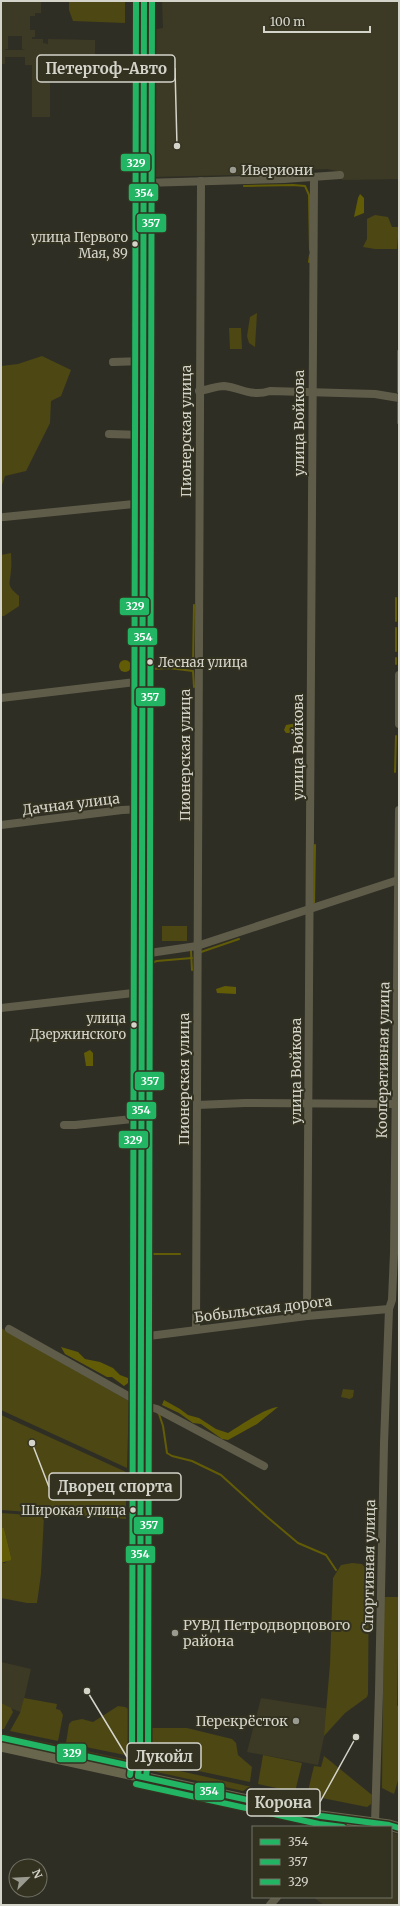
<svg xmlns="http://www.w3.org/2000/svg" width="400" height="1906" viewBox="0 0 400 1906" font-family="Merriweather,serif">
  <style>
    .built { fill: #3c3a24; fill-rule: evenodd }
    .green { fill: #4c4713 }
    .water { fill: #625c07 }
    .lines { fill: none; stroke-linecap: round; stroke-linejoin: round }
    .stream { stroke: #625c07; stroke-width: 2 }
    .street { stroke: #5f5d4a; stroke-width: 8 }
    .secondary { stroke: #68664d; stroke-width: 11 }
    .bus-1-casing { stroke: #333221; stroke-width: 9 }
    .bus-2-casing { stroke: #333221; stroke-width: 9 }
    .bus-3-casing { stroke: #333221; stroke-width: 9 }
    .bus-1 { stroke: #21b564; stroke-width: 6 }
    .bus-2 { stroke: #21b564; stroke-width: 6 }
    .bus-3 { stroke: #21b564; stroke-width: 6 }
    .poi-dot { fill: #9a9a90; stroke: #333221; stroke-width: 1.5 }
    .bus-dot { fill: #d4d4ca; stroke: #333221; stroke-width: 1.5 }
    .labels { text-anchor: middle; stroke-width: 4; stroke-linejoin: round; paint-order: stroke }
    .bus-label { font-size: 13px; fill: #d4d4ca; stroke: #333221; text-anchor: end }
    .poi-label { font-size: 14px; fill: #d4d4ca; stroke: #333221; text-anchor: start }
    .street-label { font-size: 14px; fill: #d4d4ca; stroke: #333221 }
    .leader { fill: none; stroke: #d4d4ca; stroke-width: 1.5 }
    .callout-dot { fill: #d4d4ca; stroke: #333221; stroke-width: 1.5 }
    .callout { fill: #333221; stroke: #d4d4ca; stroke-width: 1.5 }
    .callout-label { font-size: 15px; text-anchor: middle; font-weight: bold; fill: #d4d4ca }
    .line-badge { stroke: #333221; stroke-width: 1.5 }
    .badge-label { font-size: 11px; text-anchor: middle; font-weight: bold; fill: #fff }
  </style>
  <rect width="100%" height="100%" fill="#2f2e25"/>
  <g class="built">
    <path d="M 1,1 L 41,1 L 41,13 L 35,13 L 35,16 L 30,16 L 30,30 L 35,30 L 35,37 L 32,37 L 32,39 L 43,39 L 43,43 L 48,44 L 48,39 L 95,40 L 95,57 L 50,57 L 50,117 L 32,117 L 32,65 L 25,65 L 25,57 L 5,57 L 5,64 L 1,64 ZM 8,36 L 22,36 L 22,49 L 25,50 L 5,50 L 5,49 L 8,49 Z"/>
    <path d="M 162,1 L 399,1 L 399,181 L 398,179 L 342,180 L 342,172 L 327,169 L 304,170 L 279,174 L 152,177 L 151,30 L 163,28 Z"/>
    <path d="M 1,1662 L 31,1669 L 21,1712 L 1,1705 Z"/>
    <path d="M 261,1698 L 330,1709 L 318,1765 L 247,1752 Z"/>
    <path d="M 391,1832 L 399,1835 L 399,1905 L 324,1905 L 313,1897 L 391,1897 Z"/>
  </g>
  <g class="green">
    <path d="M 69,1 L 125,1 L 125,23 L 73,21 L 69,10 Z"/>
    <path d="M 375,215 L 388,217 L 392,227 L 399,227 L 397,249 L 375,249 L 363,247 L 367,239 L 367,219 Z"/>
    <path d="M 257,313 L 255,347 L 249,343 L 247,336 L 250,317 Z"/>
    <path d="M 229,328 L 241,328 L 242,349 L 230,349 Z"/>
    <path d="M 42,356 L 71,370 L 61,396 L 51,401 L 50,423 L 26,471 L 5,476 L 1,488 L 1,366 L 18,364 Z"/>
    <path d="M 11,553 C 11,558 12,564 11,570 C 10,585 6,585 19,596 L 19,606 L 4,616 L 1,616 L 1,555 Z"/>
    <rect x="162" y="926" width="25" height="15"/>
    <path d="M 1,1328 L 129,1401 L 127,1468 L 1,1410 Z"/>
    <path d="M 343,1389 L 354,1390 L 353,1397 L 350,1399 L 341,1397 Z"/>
    <path d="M 1,1415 L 126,1472 L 126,1519 L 1,1510 Z"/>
    <path d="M 1,1513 L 44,1516 L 41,1574 L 37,1603 L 27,1603 L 1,1598 L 1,1563 L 5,1563 L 11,1557 L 4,1528 L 1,1527 Z"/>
    <path d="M 352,1563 L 362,1564 L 369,1572 L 368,1694 L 367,1697 L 345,1713 L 324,1736 L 330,1664 L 333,1578 L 341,1565 Z"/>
    <path d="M 384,1597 L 399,1597 L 397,1705 L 399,1708 L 399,1777 L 394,1794 L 382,1788 Z"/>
    <path d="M 24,1698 L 57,1704 L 56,1709 L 60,1710 L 63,1715 L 58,1741 L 10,1731 L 20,1713 Z"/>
    <path d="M 1,1703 L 11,1708 L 13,1712 L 4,1729 L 1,1729 Z"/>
    <path d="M 118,1706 L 125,1707 L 130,1710 L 130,1756 L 66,1743 L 69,1724 L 72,1721 L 82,1719 L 93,1722 Z"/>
    <path d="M 150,1728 L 187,1728 L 232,1739 L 236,1743 L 238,1755 L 252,1767 L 250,1782 L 147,1760 L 147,1731 Z"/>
    <path d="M 9,1735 L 54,1744 L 55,1745 L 48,1749 L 11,1740 L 9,1738 Z"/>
    <path d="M 67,1747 L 133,1761 L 125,1765 L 72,1754 Z"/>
    <path d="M 263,1755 L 302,1763 L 295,1792 L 258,1784 Z"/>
    <path d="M 324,1756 L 372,1795 L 371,1804 L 367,1807 L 307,1795 L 314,1766 L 321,1767 Z"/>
    <path d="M 153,1765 L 247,1786 L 250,1786 L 243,1791 L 152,1771 Z"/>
    <path d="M 257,1788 L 297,1797 L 292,1801 L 259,1794 Z"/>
  </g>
  <g class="water">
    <path d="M 360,194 L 364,198 L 364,213 L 354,217 L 358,198 Z"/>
    <circle cx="125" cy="666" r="6"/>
    <path d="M 297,723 L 300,726 L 300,733 L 286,733 L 284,730 L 286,725 Z"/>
    <path d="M 225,986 L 236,987 L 236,994 L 217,993 L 216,989 Z"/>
    <path d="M 90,1050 L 93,1053 L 93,1066 L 86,1066 L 84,1053 Z"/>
    <path d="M 61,1347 L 78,1352 L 85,1359 L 100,1362 L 113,1368 L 120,1375 L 128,1378 L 128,1383 L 124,1386 L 112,1377 L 107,1377 L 65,1354 Z"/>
    <path d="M 164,1400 L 180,1409 L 188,1415 L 199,1418 L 216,1429 L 228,1433 C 239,1426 265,1408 278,1407 L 257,1424 L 228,1440 L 222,1439 L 201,1424 L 193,1423 L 179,1413 L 162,1405 Z"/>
    <path d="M 1,1527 L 4,1528 L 11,1557 L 11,1560 L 1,1563 Z"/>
  </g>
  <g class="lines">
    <g class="stream">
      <path d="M 244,186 L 293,185 L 305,186 L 309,195 L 310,250"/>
      <path d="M 399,236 L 399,259"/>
      <path d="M 309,262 L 310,255"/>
      <path d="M 398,351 L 398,392"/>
      <path d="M 151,388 L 153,240"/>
      <path d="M 398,423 L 398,403"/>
      <path d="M 396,621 L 396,598"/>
      <path d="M 396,628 L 396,651"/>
      <path d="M 396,658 L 396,664"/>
      <path d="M 193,667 L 194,605"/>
      <path d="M 150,669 L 169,668 L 193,671 L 194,687"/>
      <path d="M 395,772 L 396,736"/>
      <path d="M 314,903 L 315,845"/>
      <path d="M 191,951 L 192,970"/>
      <path d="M 201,952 L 239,939"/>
      <path d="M 148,964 L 157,961 L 192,958"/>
      <path d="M 135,987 L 136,878"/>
      <path d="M 135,1016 L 136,998"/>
      <path d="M 149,1220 L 149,1254 L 180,1254"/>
      <path d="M 132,1392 L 134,1340"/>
      <path d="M 132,1404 L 133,1457"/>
      <path d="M 159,1414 L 163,1426 L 167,1453 L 172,1456 L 192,1461 L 221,1475 L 266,1516 L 298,1543 L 326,1555 L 336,1570"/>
      <path d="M 134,1478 L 135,1407"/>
      <path d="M 133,1495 L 133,1487"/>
      <path d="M 133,1528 L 134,1625"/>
      <path d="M 134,1644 L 134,1637"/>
      <path d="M 134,1693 L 134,1655"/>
    </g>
    <g class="street">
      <path d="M 143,183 L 284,179 L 340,175"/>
      <path d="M 113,362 L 144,361"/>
      <path d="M 199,391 C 208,390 216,386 224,386 C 242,388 250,397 270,391 L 375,394 L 399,398"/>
      <path d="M 109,434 L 144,435"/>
      <path d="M 4,517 L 144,503"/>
      <path d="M 399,675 L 399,724"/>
      <path d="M 1,698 L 144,681"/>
      <path d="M 1,825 L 122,810 L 143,809"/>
      <path d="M 143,954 L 197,946 L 398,880"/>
      <path d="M 1,1008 L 142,992"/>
      <path d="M 197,1105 L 245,1103 L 395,1104"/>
      <path d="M 64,1125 L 75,1125 L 142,1118"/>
      <path d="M 307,1316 L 314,177"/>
      <path d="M 9,1329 L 146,1406 L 157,1409 L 264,1466"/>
      <path d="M 196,1330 L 201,181"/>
      <path d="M 141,1337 L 307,1316 L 389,1309"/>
      <path d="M 375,1823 L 379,1692 L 384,1443 L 389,1309 L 392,1300 L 394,1253 L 399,810"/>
      <path d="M 337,1827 L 343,1819"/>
      <path d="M 270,1905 L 277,1897"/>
    </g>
    <g class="secondary">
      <path d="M 1,1746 L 321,1816 L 389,1825 L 399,1828"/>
      <path d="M 138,1776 L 140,1760 L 144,503 L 144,1"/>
    </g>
    <g class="bus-1-casing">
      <g id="bus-1">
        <path d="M 138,1776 L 140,1760 L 144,1"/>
        <path d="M 138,1776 L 321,1816 L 389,1825 L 399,1828"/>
      </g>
    </g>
    <g class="bus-2-casing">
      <g id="bus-2">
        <path d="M 146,1777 L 148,1760 L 152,1"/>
        <path d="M 136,1784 L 319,1824 L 343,1827"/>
      </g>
    </g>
    <g class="bus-3-casing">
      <g id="bus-3">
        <path d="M 3,1738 L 140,1768"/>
        <path d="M 130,1775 L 132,1759 L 136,1"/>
      </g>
    </g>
    <use href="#bus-1" class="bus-1"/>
    <use href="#bus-2" class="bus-2"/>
    <use href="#bus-3" class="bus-3"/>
  </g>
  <g class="poi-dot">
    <circle cx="233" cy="170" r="4"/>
    <circle cx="175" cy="1633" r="4"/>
    <circle cx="296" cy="1721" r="4"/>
  </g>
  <g class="bus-dot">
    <circle cx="135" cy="244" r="3.5"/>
    <circle cx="150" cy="662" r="3.5"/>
    <circle cx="134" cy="1025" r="3.5"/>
    <circle cx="133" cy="1510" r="3.5"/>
  </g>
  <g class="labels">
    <g class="bus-label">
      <text x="128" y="242">улица Первого<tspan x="128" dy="16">Мая, 89</tspan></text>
      <text x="158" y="667" text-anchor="start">Лесная улица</text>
      <text x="126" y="1023">улица<tspan x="126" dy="16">Дзержинского</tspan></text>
      <text x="126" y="1515">Широкая улица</text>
    </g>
    <g class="poi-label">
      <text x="241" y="175">Ивериони</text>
      <text x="183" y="1630">РУВД Петродворцового<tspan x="183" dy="16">района</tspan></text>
      <text x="288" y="1726" text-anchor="end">Перекрёсток</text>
    </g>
    <g class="street-label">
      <text transform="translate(299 423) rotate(-90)" y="5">улица Войкова</text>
      <text transform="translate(186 431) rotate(-90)" y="5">Пионерская улица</text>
      <text transform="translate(298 747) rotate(-90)" y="5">улица Войкова</text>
      <text transform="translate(185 755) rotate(-90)" y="5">Пионерская улица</text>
      <text transform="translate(71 804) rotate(-7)" y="5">Дачная улица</text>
      <text transform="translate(383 1060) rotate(-89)" y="5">Кооперативная улица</text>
      <text transform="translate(296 1071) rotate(-90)" y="5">улица Войкова</text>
      <text transform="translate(184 1079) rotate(-90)" y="5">Пионерская улица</text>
      <text transform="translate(263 1309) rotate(-7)" y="5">Бобыльская дорога</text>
      <text transform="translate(369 1566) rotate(-89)" y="5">Спортивная улица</text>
    </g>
  </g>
  <path class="leader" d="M177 146L175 68M32 1443L49 1487M87 1691L127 1757M356 1737L320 1802"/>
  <g class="callout-dot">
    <circle cx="177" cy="146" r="4"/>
    <circle cx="32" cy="1443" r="4"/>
    <circle cx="87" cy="1691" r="4"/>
    <circle cx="356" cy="1737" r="4"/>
  </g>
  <g class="callout">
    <rect x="37" y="55" width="138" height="27" rx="4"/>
    <rect x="49" y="1473" width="132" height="27" rx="4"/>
    <rect x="127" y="1743" width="74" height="27" rx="4"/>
    <rect x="247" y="1789" width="73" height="27" rx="4"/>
  </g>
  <g class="callout-label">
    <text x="106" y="74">Петергоф-Авто</text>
    <text x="115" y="1492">Дворец спорта</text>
    <text x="164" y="1762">Лукойл</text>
    <text x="283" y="1808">Корона</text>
  </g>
  <g class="line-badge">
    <rect x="120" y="153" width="31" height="19" rx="4" fill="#21b564"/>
    <rect x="128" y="183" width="31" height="19" rx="4" fill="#21b564"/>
    <rect x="136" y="213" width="31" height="20" rx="4" fill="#21b564"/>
    <rect x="119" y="597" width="31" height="19" rx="4" fill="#21b564"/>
    <rect x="127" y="627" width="31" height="19" rx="4" fill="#21b564"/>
    <rect x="135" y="687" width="31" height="20" rx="4" fill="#21b564"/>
    <rect x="134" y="1071" width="31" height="20" rx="4" fill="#21b564"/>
    <rect x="126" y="1101" width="31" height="19" rx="4" fill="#21b564"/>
    <rect x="118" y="1130" width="31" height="19" rx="4" fill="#21b564"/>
    <rect x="133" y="1516" width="31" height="19" rx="4" fill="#21b564"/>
    <rect x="125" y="1545" width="31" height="19" rx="4" fill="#21b564"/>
    <rect x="56" y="1743" width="31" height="20" rx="4" fill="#21b564"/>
    <rect x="194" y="1782" width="31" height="19" rx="4" fill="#21b564"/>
  </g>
  <g class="badge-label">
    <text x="136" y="167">329</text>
    <text x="144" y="197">354</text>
    <text x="151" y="227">357</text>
    <text x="135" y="610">329</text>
    <text x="143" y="641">354</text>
    <text x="150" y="701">357</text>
    <text x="150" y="1085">357</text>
    <text x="141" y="1114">354</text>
    <text x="133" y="1144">329</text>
    <text x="149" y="1529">357</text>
    <text x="140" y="1558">354</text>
    <text x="72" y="1757">329</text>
    <text x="209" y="1795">354</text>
  </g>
  <rect width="400" height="1906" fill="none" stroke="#d4d4ca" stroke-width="4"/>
  <rect x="252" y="1826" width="140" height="72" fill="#333221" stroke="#737365"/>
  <rect x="260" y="1839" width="20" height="6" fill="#21b564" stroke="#737365"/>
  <text x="288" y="1846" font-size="12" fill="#d4d4ca">354</text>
  <rect x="260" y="1859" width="20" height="6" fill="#21b564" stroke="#737365"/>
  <text x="288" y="1866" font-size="12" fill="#d4d4ca">357</text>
  <rect x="260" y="1879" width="20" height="6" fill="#21b564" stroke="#737365"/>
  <text x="288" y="1886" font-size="12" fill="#d4d4ca">329</text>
  <g transform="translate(28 1878) rotate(66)"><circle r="19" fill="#333221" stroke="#737365"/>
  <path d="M0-3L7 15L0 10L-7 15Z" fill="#9a9a90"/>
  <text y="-6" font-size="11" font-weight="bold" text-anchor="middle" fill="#d4d4ca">N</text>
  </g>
  <path d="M264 26v6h106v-6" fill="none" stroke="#d4d4ca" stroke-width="2"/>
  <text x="270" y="26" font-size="12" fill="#d4d4ca" stroke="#333221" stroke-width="3" paint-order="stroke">100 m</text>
</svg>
